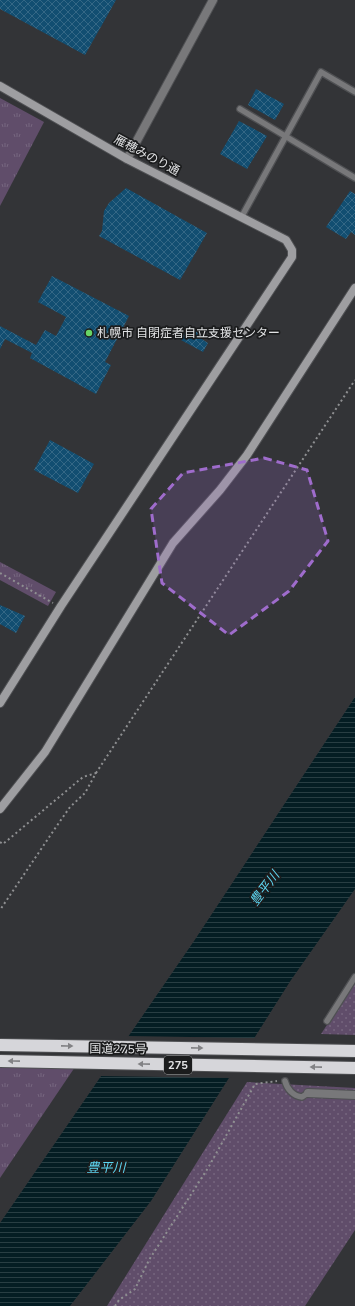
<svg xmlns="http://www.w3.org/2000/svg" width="355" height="1306" viewBox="0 0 355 1306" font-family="'Nunito Sans','Noto Sans JP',sans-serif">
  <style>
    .grass { fill: url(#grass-dots) }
    .park { fill: url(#park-tufts) }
    .water { fill: url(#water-rules) }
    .pier { fill: #333437 }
    .building { fill: url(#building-cross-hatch) }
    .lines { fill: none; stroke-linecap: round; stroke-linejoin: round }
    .lane-casing { stroke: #4f5053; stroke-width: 8 }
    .street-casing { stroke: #4f5053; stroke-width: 10 }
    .secondary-casing { stroke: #4f5053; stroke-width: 10 }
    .path { stroke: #8f9092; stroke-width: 2; stroke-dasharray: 2 3; stroke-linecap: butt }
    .lane { stroke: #78787a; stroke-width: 5.5 }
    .street { stroke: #78787a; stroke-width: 8 }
    .secondary { stroke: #9e9ea1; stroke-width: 8 }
    .highway-bridge-casing { stroke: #4f5053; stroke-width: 14; stroke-linecap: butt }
    .highway-bridge { stroke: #d6d6da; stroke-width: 12 }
    .oneway { fill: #828285 }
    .marked { fill: #9f6ccc; fill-opacity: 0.2; stroke: #9f6ccc; stroke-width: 3; stroke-dasharray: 8 5; stroke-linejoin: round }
    .poi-dot { fill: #68d465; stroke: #1b1c1d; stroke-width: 1.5 }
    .labels { text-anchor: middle; stroke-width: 3.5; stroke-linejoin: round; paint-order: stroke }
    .shield { fill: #1b1c1d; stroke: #a6a7a8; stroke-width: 1 }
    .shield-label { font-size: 11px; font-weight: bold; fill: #e1e2e4 }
    .street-label { font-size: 12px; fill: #e1e2e4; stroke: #1b1c1d }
    .poi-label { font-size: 12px; fill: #e1e2e4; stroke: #1b1c1d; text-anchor: start }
    .water-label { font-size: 13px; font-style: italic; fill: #5dd5f1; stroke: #1b1c1d }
  </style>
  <defs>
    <pattern id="grass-dots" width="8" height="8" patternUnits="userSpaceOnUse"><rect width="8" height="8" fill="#604d6a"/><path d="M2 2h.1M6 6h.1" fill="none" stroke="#76667f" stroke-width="1.8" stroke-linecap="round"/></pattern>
    <pattern id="park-tufts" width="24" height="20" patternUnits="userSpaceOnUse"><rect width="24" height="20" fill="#604d6a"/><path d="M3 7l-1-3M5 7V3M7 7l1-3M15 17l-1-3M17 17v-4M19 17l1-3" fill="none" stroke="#76667f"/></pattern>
    <pattern id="water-rules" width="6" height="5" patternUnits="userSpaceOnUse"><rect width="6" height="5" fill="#041d23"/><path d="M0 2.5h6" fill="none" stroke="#283e43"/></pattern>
    <pattern id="building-cross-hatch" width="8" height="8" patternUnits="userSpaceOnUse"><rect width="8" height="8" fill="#124e71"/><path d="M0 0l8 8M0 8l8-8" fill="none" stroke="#346785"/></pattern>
  </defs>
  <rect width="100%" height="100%" fill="#333437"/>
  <g class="grass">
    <path d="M 355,982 L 355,1035 L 321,1034 Z"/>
    <path d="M 247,1082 L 355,1088 L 355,1230 L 305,1306 L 107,1306 Z"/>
  </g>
  <g class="park">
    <path d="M 0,98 L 44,122 L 0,206 Z"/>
    <path d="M 0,562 L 56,592 L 48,606 L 0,580 Z"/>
    <path d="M 0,1067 L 75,1067 L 0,1178 Z"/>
  </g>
  <path class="water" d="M 355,697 L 355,889 L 291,980 L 151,1201 L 70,1306 L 0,1306 L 0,1223 L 194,941 Z"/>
  <path class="pier" d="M 127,1036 L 256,1038 L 231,1078 L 99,1076 Z"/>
  <g class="building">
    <path d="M 0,0 L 116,0 L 85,55 L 0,9 Z"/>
    <path d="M 256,89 L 284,104 L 275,120 L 248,105 Z"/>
    <path d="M 239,121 L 267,136 L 247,169 L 220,154 Z"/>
    <path d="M 126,188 L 207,233 L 180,280 L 99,236 L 102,231 L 104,211 L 109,203 Z"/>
    <path d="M 350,191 L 355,194 L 355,235 L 351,232 L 346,239 L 326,227 Z"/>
    <path d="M 52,276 L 129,316 L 105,362 L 111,365 L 96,394 L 30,358 L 32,353 L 5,339 L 0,349 L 0,326 L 36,345 L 45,330 L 56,336 L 66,317 L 38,302 Z"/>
    <path d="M 188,327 L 203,335 L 200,338 L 208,343 L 203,352 L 181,340 Z"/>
    <path d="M 50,440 L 94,464 L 78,493 L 34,470 Z"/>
    <path d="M 0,605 L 25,616 L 16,633 L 0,624 Z"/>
  </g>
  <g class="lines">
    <g class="lane-casing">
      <g id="lane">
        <path d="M 240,109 L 355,178"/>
        <path d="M 242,216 L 321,72 L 355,92"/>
        <path d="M 327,1021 L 355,977"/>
        <path d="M 285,1081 C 287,1089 293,1096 302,1097 L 308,1093"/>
      </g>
    </g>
    <g class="street-casing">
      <g id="street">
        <path d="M 127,159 L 213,0"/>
        <path d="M 308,1093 L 355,1095"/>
      </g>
    </g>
    <g class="secondary-casing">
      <g id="secondary">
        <path d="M 0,86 L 127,159 L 286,240 L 292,250 L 292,257 L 61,606 L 0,703"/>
        <path d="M 0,809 L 45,752 L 173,543 L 220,490 L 247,455 L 355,288"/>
      </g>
    </g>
    <g class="path">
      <path d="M 0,573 L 53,603"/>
      <path d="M 96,773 L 355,380"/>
      <path d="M 0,842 L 3,844 L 83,777 L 96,773 L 85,793 L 70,807 L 56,827 L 0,910"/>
      <path d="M 115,1306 L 119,1300 L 135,1289 L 149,1260 L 208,1168 L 255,1084 L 277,1081"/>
    </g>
    <use href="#lane" class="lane"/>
    <use href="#street" class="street"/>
    <use href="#secondary" class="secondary"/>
    <g class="highway-bridge-casing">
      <g id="highway-bridge">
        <path d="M 0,1045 L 355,1051"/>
        <path d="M 0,1061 L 355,1068"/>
      </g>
    </g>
    <use href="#highway-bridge" class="highway-bridge"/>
  </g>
  <defs><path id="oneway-solid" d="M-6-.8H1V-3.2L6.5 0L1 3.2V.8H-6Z"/></defs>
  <g class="oneway">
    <use href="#oneway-solid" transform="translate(67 1046) rotate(1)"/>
    <use href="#oneway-solid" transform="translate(197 1048) rotate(1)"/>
    <use href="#oneway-solid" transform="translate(14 1061) rotate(-179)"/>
    <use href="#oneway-solid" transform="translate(144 1064) rotate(-179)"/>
    <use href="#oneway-solid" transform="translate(316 1067) rotate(-179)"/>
  </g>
  <path class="marked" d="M 264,458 L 307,470 L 328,541 L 289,591 L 229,635 L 162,583 L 151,509 L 183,473 Z"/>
  <circle class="poi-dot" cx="89" cy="333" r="4"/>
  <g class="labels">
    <rect class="shield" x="164" y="1056" width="28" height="18" rx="3"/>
    <g class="shield-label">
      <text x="178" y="1069">275</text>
    </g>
    <g class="street-label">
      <text transform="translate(147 155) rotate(28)" y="4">雁穂みのり通</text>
      <text transform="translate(118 1049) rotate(1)" y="4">国道275号</text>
    </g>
    <g class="poi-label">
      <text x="97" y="337">札幌市 自閉症者自立支援センター</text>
    </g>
    <g class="water-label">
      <text transform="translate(264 888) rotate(-53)" y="5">豊平川</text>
      <text x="106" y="1172">豊平川</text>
    </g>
  </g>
</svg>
